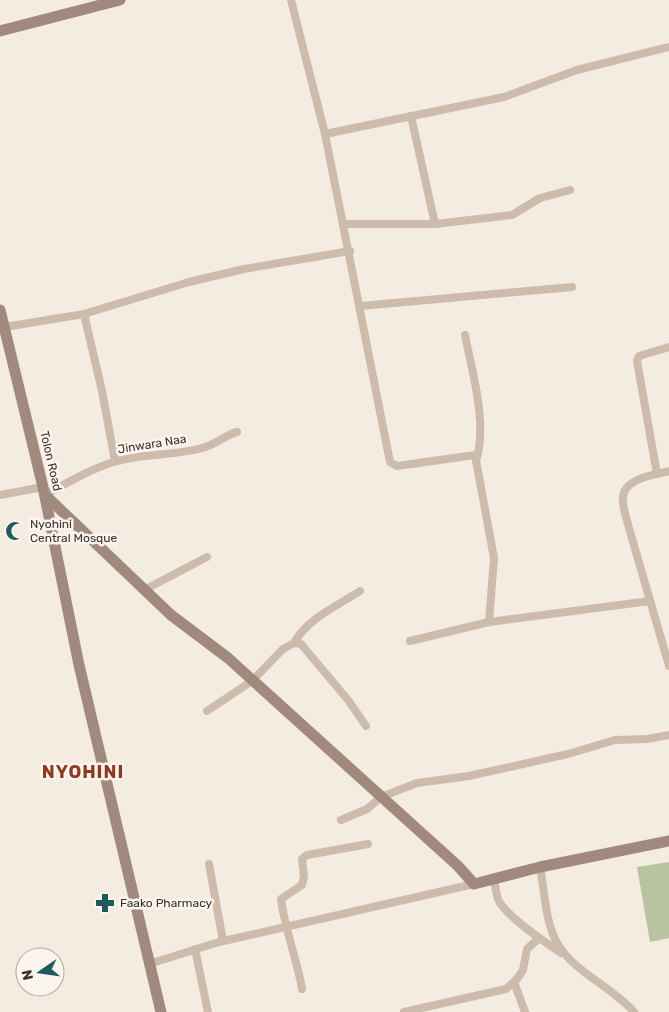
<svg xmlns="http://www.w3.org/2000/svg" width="669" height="1012" viewBox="0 0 669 1012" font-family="Rubik,sans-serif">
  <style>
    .green { fill: #b8c4a0 }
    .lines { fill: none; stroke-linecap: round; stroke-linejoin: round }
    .street { stroke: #cdbbac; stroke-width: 8 }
    .secondary { stroke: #a18a7d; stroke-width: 11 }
    .labels { text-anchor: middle; stroke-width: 5; stroke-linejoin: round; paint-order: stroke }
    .street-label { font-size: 12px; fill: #3b302b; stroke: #fbf5ee }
    .poi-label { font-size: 12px; fill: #3b302b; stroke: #fbf5ee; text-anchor: start }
    .district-label { font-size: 18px; font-weight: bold; letter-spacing: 1px; fill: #8c3b22; stroke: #fbf5ee }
  </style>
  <rect width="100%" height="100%" fill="#f4ebe1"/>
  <path class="green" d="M 669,862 L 669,938 L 650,942 L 637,867 Z"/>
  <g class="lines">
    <g class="street">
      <path d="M 291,0 L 325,134 L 390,462 L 397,466 L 475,455 L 494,558 L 489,622"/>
      <path d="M 411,116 L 435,224"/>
      <path d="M 325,134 L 504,97 L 577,70 L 669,47"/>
      <path d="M 344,224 L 435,224 L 512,215 L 540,198 L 570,190"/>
      <path d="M 361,306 L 572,287"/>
      <path d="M 84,314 L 102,391 L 115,461"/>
      <path d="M 5,327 L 84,314 L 189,282 L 244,269 L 350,251"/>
      <path d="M 465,335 C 472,371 487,422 477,458"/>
      <path d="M 669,471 C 654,475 625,478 623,497 C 622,504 625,514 627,521 L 669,666"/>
      <path d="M 657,474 L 637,361 L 639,356 L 669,347"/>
      <path d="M 0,495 L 43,487"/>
      <path d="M 45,495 C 67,483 90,469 114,462 C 142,453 174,456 202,448 C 215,445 225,435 237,432"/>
      <path d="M 144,590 L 207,557"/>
      <path d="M 410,641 L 489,622 L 650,601"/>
      <path d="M 294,643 C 308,618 337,606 360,591"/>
      <path d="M 207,711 L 252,681 L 283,649 L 294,643 L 301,644 L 348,700 L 366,726"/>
      <path d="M 341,820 L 367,809 L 381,797 L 417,783 L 469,776 L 568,754 L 615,740 L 647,739 L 669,735"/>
      <path d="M 209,864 L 223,941"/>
      <path d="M 540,867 C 545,892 545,925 559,946 C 574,971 613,988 634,1012"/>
      <path d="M 494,879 C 495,885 496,893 498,899 C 505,916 545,942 561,953"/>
      <path d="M 195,949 L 208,1012"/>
      <path d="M 149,964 L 219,942 L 474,884"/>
      <path d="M 514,982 L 525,1012"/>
      <path d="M 302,989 C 297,959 285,930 281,899 L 302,885 L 304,877 L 302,859 L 307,855 L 368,844"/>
      <path d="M 404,1012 L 506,989 L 517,979 L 523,970 L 527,949 L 539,938"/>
    </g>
    <g class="secondary">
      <path d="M 0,31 L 120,0"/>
      <path d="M 0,310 L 43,487 L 79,665 L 161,1012"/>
      <path d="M 45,495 L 171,615 L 228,658 L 458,866 L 474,884 L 540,867 L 669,841"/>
    </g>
  </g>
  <defs>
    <g id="mosque-bare" transform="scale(1.5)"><path d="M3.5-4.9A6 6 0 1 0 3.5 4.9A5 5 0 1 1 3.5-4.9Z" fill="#1f5a5e" stroke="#fbf5ee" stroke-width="2.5" paint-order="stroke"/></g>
    <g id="pharmacy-bare" transform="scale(1.5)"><path d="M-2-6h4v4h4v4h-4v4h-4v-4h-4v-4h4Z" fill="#1f5a5e" stroke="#fbf5ee" stroke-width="2.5" paint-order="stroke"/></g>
  </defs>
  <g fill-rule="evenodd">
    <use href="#mosque-bare" x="15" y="531"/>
    <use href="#pharmacy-bare" x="105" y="903"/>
  </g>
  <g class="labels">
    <g class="street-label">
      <text transform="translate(152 444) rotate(-9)" y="4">Jinwara Naa</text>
      <text transform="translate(51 461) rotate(77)" y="4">Tolon Road</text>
    </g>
    <g class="poi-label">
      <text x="30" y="528">Nyohini<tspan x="30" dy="14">Central Mosque</tspan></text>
      <text x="120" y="907">Faako Pharmacy</text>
    </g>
    <g class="district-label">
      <text x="83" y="778">NYOHINI</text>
    </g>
  </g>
  <g transform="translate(40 972) rotate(257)"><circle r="24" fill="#fbf5ee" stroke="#aea6a0"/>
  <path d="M0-4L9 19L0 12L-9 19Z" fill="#1f5a5e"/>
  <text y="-8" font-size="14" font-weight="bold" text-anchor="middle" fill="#3b302b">N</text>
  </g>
</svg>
